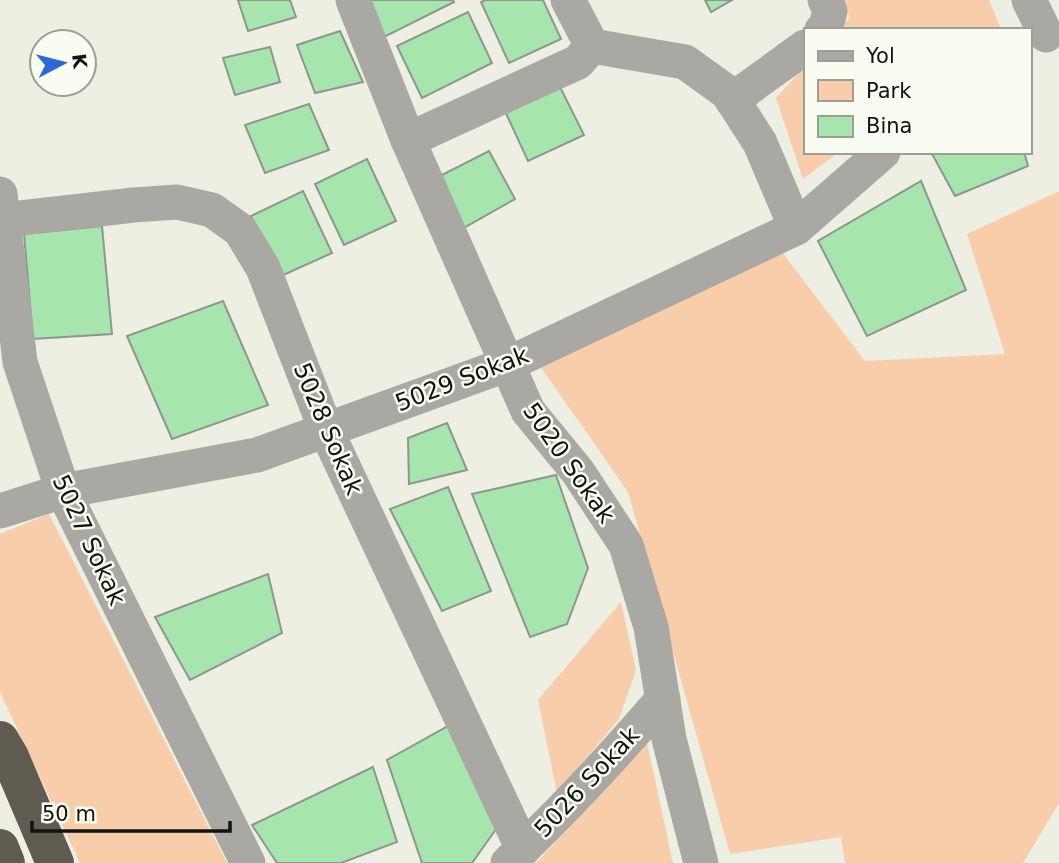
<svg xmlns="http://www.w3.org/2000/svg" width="1059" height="863" viewBox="0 0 1059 863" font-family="'DejaVu Sans',sans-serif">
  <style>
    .green { fill: #f8ceaa }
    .building { fill: #a6e6ad; stroke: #8d978e; stroke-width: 2 }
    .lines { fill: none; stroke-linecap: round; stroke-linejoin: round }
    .minor { stroke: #aaa8a3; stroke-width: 35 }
    .highway { stroke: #5f5b51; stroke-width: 38 }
    .labels { text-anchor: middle; stroke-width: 5; stroke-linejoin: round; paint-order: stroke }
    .street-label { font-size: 24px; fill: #131410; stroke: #f9fcf0 }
  </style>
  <rect width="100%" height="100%" fill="#ecefe2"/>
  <g class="green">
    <path d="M 841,0 L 989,0 L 1001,29 L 838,30 L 850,17 Z"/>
    <path d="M 805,66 L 805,152 L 839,152 L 803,179 L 776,98 Z"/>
    <path d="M 1059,191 L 1059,803 L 1023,863 L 845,863 L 841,837 L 730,854 L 628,492 L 538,363 L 782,252 L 865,361 L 1005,354 L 967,234 Z"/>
    <path d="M 49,514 L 227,863 L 80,863 L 0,692 L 0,534 Z"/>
    <path d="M 621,602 L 636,670 L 619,719 L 557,793 L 538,700 Z"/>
    <path d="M 647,743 L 673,863 L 536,863 Z"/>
  </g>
  <g class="building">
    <path d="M 238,0 L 290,0 L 296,17 L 248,31 Z"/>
    <path d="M 366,0 L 453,0 L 454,2 L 384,37 Z"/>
    <path d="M 485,0 L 543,0 L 561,39 L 509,63 L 481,2 Z"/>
    <path d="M 705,0 L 732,0 L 711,12 Z"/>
    <path d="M 468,12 L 492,63 L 422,98 L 397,46 Z"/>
    <path d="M 340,31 L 363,82 L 315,93 L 297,45 Z"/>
    <path d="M 270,47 L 280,82 L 235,95 L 223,58 Z"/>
    <path d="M 560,87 L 584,135 L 528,161 L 504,109 Z"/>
    <path d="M 309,104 L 329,150 L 265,173 L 245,125 Z"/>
    <path d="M 489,151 L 515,199 L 460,230 L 436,178 Z"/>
    <path d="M 931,152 L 1024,152 L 1028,166 L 955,196 Z"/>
    <path d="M 367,159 L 396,221 L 344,245 L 315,184 Z"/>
    <path d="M 921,181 L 966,290 L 867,336 L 818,241 Z"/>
    <path d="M 303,191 L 332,253 L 279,277 L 251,216 Z"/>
    <path d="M 102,226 L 112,334 L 33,339 L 24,234 Z"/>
    <path d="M 223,301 L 268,405 L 172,439 L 127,336 Z"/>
    <path d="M 447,423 L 467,470 L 409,484 L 408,438 Z"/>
    <path d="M 556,475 L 588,568 L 567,624 L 530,637 L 472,494 Z"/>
    <path d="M 448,487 L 491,591 L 442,611 L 390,509 Z"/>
    <path d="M 268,574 L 282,633 L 190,680 L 155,617 Z"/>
    <path d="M 450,725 L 499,825 L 472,863 L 422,863 L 387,760 Z"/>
    <path d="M 373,767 L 397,842 L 341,863 L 277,863 L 252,825 Z"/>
  </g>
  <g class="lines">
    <g class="minor">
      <path d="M 353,0 L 408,140 L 528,411 L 578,472 L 626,545 L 651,627 L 669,739 L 701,863"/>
      <path d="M 568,0 L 592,46 L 685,62 L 728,93 L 760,143 L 796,228"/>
      <path d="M 1029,0 L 1046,35"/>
      <path d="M 822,30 L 826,26 L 830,11 L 825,0"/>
      <path d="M 732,100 L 805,47"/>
      <path d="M 408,140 L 578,62 L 592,46"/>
      <path d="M 0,194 L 20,362 L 63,491 L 248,863"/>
      <path d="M 3,220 L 134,205 L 177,202 L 212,210 L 240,230 L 263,268 L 326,430 L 523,849"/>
      <path d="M 0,511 L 63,491 L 257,455 L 508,364 L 796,228 L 883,152"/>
      <path d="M 508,863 C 563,811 614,756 663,699"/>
    </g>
    <g class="highway">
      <path d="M 0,740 L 10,757 L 55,863"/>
      <path d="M 0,848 L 6,863"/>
    </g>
  </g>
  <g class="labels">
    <g class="street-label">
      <text transform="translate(462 379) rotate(-21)" y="8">5029 Sokak</text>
      <text transform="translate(328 429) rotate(67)" y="8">5028 Sokak</text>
      <text transform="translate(569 463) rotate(55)" y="8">5020 Sokak</text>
      <text transform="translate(89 540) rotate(65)" y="8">5027 Sokak</text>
      <text transform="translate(587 782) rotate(-47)" y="8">5026 Sokak</text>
    </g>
  </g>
  <rect x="804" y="28" width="228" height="126" fill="#f9fcf0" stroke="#9d9f96" stroke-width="2"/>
  <rect x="818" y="51" width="35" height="10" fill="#aaa8a3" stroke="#9d9f96" stroke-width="2"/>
  <text x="866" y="63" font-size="21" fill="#131410">Yol</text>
  <rect x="818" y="80" width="35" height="21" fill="#f8ceaa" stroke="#9d9f96" stroke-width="2"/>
  <text x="866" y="98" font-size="21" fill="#131410">Park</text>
  <rect x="818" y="116" width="35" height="21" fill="#a6e6ad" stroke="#9d9f96" stroke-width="2"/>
  <text x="866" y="133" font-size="21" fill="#131410">Bina</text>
  <g transform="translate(63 63) rotate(83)"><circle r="33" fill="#f9fcf0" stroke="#9d9f96" stroke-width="2"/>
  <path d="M0-5L12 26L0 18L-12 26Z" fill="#2d69d6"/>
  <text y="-10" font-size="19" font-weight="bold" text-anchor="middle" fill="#131410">K</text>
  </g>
  <path d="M32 821v10h198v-10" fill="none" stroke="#131410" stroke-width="3.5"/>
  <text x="42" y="821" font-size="21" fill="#131410" stroke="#f9fcf0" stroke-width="5" paint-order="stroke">50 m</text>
</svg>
